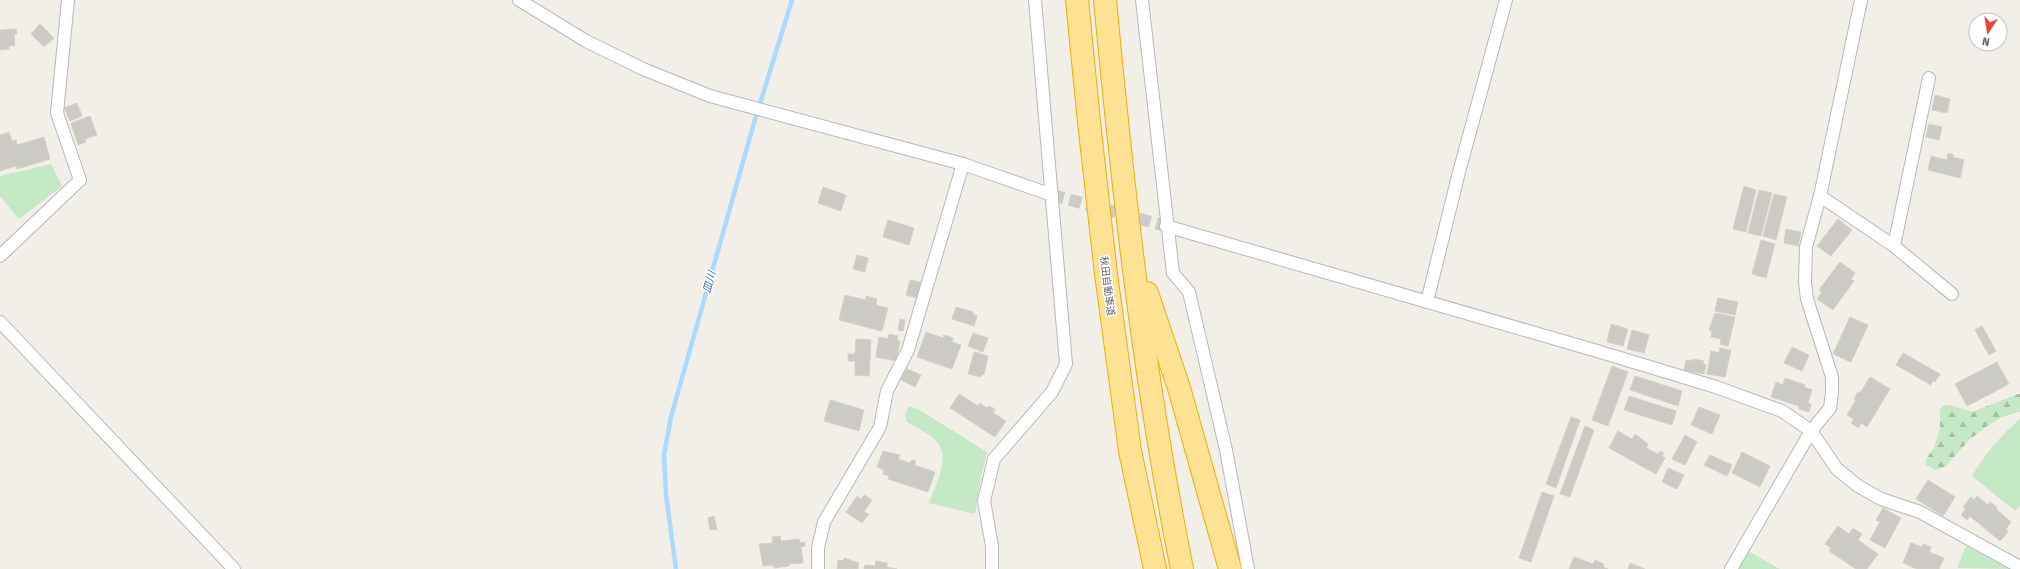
<svg xmlns="http://www.w3.org/2000/svg" width="2020" height="569" viewBox="0 0 2020 569" font-family="'Fira Sans','Noto Sans JP',sans-serif">
  <style>
    .grass { fill: #c5e8c5 }
    .forest { fill: url(#forest-firs) }
    .lines { fill: none; stroke-linecap: round; stroke-linejoin: round }
    .stream { stroke: #aadaff; stroke-width: 4.5 }
    .building { fill: #cccac5; stroke: #d6d1c6 }
    .street-tunnel { stroke: #ccccc8; stroke-width: 12; stroke-dasharray: 12 6; stroke-linecap: butt }
    .street-casing { stroke: #b5b8bc; stroke-width: 14 }
    .highway-casing { stroke: #f9ab00; stroke-width: 24 }
    .street { stroke: #fff; stroke-width: 12 }
    .highway { stroke: #fde293; stroke-width: 22 }
    .labels { text-anchor: middle; stroke-width: 3; stroke-linejoin: round; paint-order: stroke }
    .street-label { font-size: 10px; fill: #5f6368; stroke: #fff }
    .water-label { font-size: 11px; font-style: italic; fill: #4174aa; stroke: #fff }
  </style>
  <defs>
    <pattern id="forest-firs" width="22" height="20" patternUnits="userSpaceOnUse"><rect width="22" height="20" fill="#c5e8c5"/><path d="M5 1l3.5 6h-7zM16 11l3.5 6h-7z" fill="#a3c0a4"/></pattern>
  </defs>
  <rect width="100%" height="100%" fill="#f1efe8"/>
  <g class="grass">
    <path d="M 51,164 L 62,186 L 19,219 L 0,196 L 0,176 Z"/>
    <path d="M 909,406 L 918,409 L 987,452 L 981,477 L 975,514 L 929,503 C 935,486 950,460 938,443 C 931,434 917,428 907,422 L 905,414 Z"/>
    <path d="M 2020,419 L 2020,506 L 2015,511 L 1972,476 C 1985,454 2000,436 2020,419 Z"/>
    <path d="M 1966,546 L 2010,569 L 1957,568 Z"/>
    <path d="M 1748,551 L 1780,569 L 1737,569 Z"/>
  </g>
  <path class="forest" d="M 2018,394 L 2020,394 L 2020,411 L 2000,418 L 1986,427 L 1969,440 L 1945,467 L 1935,470 L 1926,465 L 1926,459 L 1934,448 L 1940,428 L 1940,409 L 1945,405 L 1951,405 L 1972,412 Z"/>
  <g class="lines">
    <path class="stream" d="M 676,569 L 666,495 L 664,455 L 671,417 L 754,123 L 792,0"/>
  </g>
  <g class="building">
    <path d="M 40,24 L 54,38 L 44,47 L 31,34 Z"/>
    <path d="M 16,29 L 17,34 L 14,34 L 15,46 L 9,46 L 9,49 L 0,50 L 0,30 Z"/>
    <path d="M 1935,95 L 1950,99 L 1947,113 L 1932,110 Z"/>
    <path d="M 77,103 L 82,116 L 70,121 L 64,108 Z"/>
    <path d="M 90,116 L 97,135 L 85,139 L 86,142 L 78,145 L 71,123 Z"/>
    <path d="M 1929,124 L 1942,127 L 1939,140 L 1926,137 Z"/>
    <path d="M 9,132 L 12,141 L 16,140 L 17,145 L 44,137 L 50,159 L 17,169 L 16,166 L 0,171 L 0,135 Z"/>
    <path d="M 1948,153 L 1954,155 L 1953,157 L 1964,160 L 1960,178 L 1928,170 L 1931,156 L 1947,160 Z"/>
    <path d="M 1744,186 L 1756,190 L 1746,232 L 1733,229 Z"/>
    <path d="M 823,187 L 846,195 L 841,211 L 818,203 Z"/>
    <path d="M 1759,190 L 1772,193 L 1761,236 L 1748,233 Z"/>
    <path d="M 1774,194 L 1787,197 L 1776,240 L 1763,236 Z"/>
    <path d="M 1838,219 L 1852,230 L 1831,256 L 1817,246 Z"/>
    <path d="M 888,220 L 914,228 L 909,245 L 883,237 Z"/>
    <path d="M 1786,229 L 1801,232 L 1798,246 L 1784,243 Z"/>
    <path d="M 1761,240 L 1775,244 L 1766,278 L 1752,274 Z"/>
    <path d="M 857,255 L 868,258 L 865,272 L 853,269 Z"/>
    <path d="M 1840,262 L 1855,273 L 1851,279 L 1854,281 L 1833,310 L 1817,299 L 1822,292 L 1819,290 Z"/>
    <path d="M 910,280 L 921,282 L 917,298 L 906,295 Z"/>
    <path d="M 845,295 L 865,300 L 866,296 L 877,299 L 876,305 L 888,308 L 882,331 L 839,320 Z"/>
    <path d="M 1718,298 L 1738,302 L 1735,315 L 1715,311 Z"/>
    <path d="M 956,307 L 973,312 L 973,314 L 977,316 L 974,326 L 952,319 Z"/>
    <path d="M 1715,313 L 1735,317 L 1728,346 L 1720,344 L 1721,339 L 1711,337 L 1712,331 L 1709,330 Z"/>
    <path d="M 1850,317 L 1868,325 L 1851,362 L 1833,354 Z"/>
    <path d="M 900,319 L 905,320 L 903,331 L 898,330 Z"/>
    <path d="M 1611,324 L 1628,329 L 1623,346 L 1607,342 Z"/>
    <path d="M 1982,326 L 1996,351 L 1989,355 L 1975,330 Z"/>
    <path d="M 1632,330 L 1649,335 L 1644,353 L 1627,349 Z"/>
    <path d="M 926,332 L 943,338 L 944,335 L 953,338 L 952,342 L 961,345 L 952,369 L 917,357 Z"/>
    <path d="M 973,333 L 988,338 L 983,352 L 968,346 Z"/>
    <path d="M 889,334 L 898,336 L 897,341 L 900,341 L 896,361 L 876,357 L 879,337 L 888,339 Z"/>
    <path d="M 856,339 L 871,340 L 869,376 L 855,375 L 855,361 L 848,361 L 848,354 L 855,354 Z"/>
    <path d="M 1792,347 L 1809,355 L 1802,371 L 1784,363 Z"/>
    <path d="M 1720,348 L 1731,350 L 1725,377 L 1707,374 L 1711,351 L 1719,353 Z"/>
    <path d="M 974,352 L 988,356 L 984,375 L 982,374 L 981,377 L 968,374 Z"/>
    <path d="M 1903,353 L 1940,374 L 1935,382 L 1933,381 L 1931,385 L 1896,365 Z"/>
    <path d="M 1692,359 L 1704,361 L 1703,364 L 1706,365 L 1704,374 L 1684,370 L 1686,360 L 1692,361 Z"/>
    <path d="M 1997,362 L 2009,384 L 1967,406 L 1955,384 Z"/>
    <path d="M 1612,366 L 1628,372 L 1608,426 L 1592,420 Z"/>
    <path d="M 907,369 L 921,375 L 915,387 L 901,380 Z"/>
    <path d="M 1635,376 L 1682,391 L 1678,406 L 1630,390 Z"/>
    <path d="M 1870,377 L 1890,389 L 1867,427 L 1861,423 L 1859,428 L 1851,423 L 1854,419 L 1847,415 L 1856,400 L 1854,399 L 1858,392 L 1860,393 Z"/>
    <path d="M 1785,378 L 1805,385 L 1804,387 L 1812,390 L 1808,403 L 1811,404 L 1809,412 L 1799,409 L 1799,406 L 1771,397 L 1776,382 L 1783,385 Z"/>
    <path d="M 959,394 L 978,406 L 980,403 L 987,408 L 989,406 L 995,409 L 993,413 L 1006,421 L 995,437 L 950,408 Z"/>
    <path d="M 1629,396 L 1676,411 L 1672,425 L 1624,410 Z"/>
    <path d="M 830,400 L 864,410 L 859,431 L 824,421 Z"/>
    <path d="M 1699,407 L 1720,415 L 1712,434 L 1691,425 Z"/>
    <path d="M 1571,417 L 1580,420 L 1556,488 L 1546,484 Z"/>
    <path d="M 1585,426 L 1594,430 L 1570,497 L 1560,494 Z"/>
    <path d="M 1618,431 L 1632,439 L 1635,434 L 1648,444 L 1646,448 L 1658,454 L 1660,451 L 1664,453 L 1662,456 L 1665,458 L 1656,474 L 1609,448 Z"/>
    <path d="M 1685,435 L 1697,442 L 1685,465 L 1672,459 Z"/>
    <path d="M 883,451 L 900,455 L 898,459 L 910,463 L 912,460 L 916,461 L 914,465 L 935,472 L 928,492 L 888,479 L 889,476 L 883,474 L 884,470 L 877,467 Z"/>
    <path d="M 1742,452 L 1770,466 L 1760,487 L 1732,473 Z"/>
    <path d="M 1710,455 L 1732,465 L 1727,476 L 1704,465 Z"/>
    <path d="M 1668,468 L 1684,475 L 1677,489 L 1662,482 Z"/>
    <path d="M 1928,480 L 1955,497 L 1943,516 L 1916,499 Z"/>
    <path d="M 1542,492 L 1554,496 L 1531,562 L 1519,558 Z"/>
    <path d="M 864,495 L 872,500 L 864,512 L 869,514 L 862,523 L 846,512 L 857,496 L 861,499 Z"/>
    <path d="M 1977,496 L 1988,505 L 1990,502 L 1997,507 L 1996,509 L 2011,522 L 2006,529 L 2008,532 L 2000,541 L 1970,516 L 1967,520 L 1961,515 L 1966,509 L 1963,507 L 1971,497 L 1974,500 Z"/>
    <path d="M 1883,508 L 1901,518 L 1885,548 L 1870,540 L 1880,522 L 1876,520 Z"/>
    <path d="M 714,516 L 717,529 L 710,530 L 708,518 Z"/>
    <path d="M 1838,526 L 1849,534 L 1853,528 L 1862,534 L 1858,540 L 1878,554 L 1867,569 L 1856,569 L 1829,551 L 1831,548 L 1825,544 Z"/>
    <path d="M 780,536 L 781,541 L 799,539 L 800,543 L 805,542 L 805,546 L 801,547 L 803,563 L 789,564 L 789,566 L 774,568 L 773,565 L 763,566 L 759,544 L 773,543 L 772,537 Z"/>
    <path d="M 1911,543 L 1922,547 L 1923,544 L 1931,547 L 1929,552 L 1944,558 L 1939,569 L 1917,569 L 1903,563 Z"/>
    <path d="M 1574,557 L 1593,564 L 1595,560 L 1604,564 L 1603,567 L 1608,569 L 1569,569 Z"/>
    <path d="M 844,558 L 859,563 L 858,569 L 837,569 L 838,560 L 843,561 Z"/>
    <path d="M 876,561 L 887,563 L 887,567 L 897,569 L 864,569 L 865,565 L 875,566 Z"/>
    <path d="M 1630,563 L 1645,569 L 1628,569 Z"/>
  </g>
  <g class="lines">
    <path class="street-tunnel" d="M 1052,195 L 1166,226"/>
    <g class="street-casing">
      <g id="street">
        <path d="M 519,0 L 586,41 L 643,69 L 710,96 L 963,164 L 1052,195"/>
        <path d="M 1142,0 L 1173,273 L 1189,292 L 1226,450 L 1248,569"/>
        <path d="M 1820,196 L 1894,246 L 1952,294"/>
        <path d="M 1166,226 L 1597,351 L 1716,387 L 1782,411 L 1811,431 L 1837,469 L 1858,486 L 1881,499 L 1920,512 L 2020,567"/>
        <path d="M 1894,246 L 1929,78"/>
        <path d="M 0,256 L 80,180 L 57,113 L 68,0"/>
        <path d="M 1427,302 L 1459,172 L 1506,0"/>
        <path d="M 0,322 L 234,569"/>
        <path d="M 818,569 L 818,548 L 824,522 L 880,427 L 887,391 L 908,350 L 963,164"/>
        <path d="M 992,569 L 992,546 L 984,501 L 994,459 L 1052,392 L 1066,364 L 1035,0"/>
        <path d="M 1731,569 L 1811,431 L 1830,408 L 1832,393 L 1832,377 L 1807,299 L 1805,282 L 1806,247 L 1820,196 L 1861,0"/>
      </g>
    </g>
    <g class="highway-casing">
      <g id="highway">
        <path d="M 1077,0 L 1089,122 L 1106,274 L 1130,451 L 1155,569"/>
        <path d="M 1105,0 C 1123,191 1144,381 1182,569"/>
        <path d="M 1147,293 L 1179,388 L 1230,569"/>
      </g>
    </g>
    <use href="#street" class="street"/>
    <use href="#highway" class="highway"/>
  </g>
  <g class="labels">
    <g class="street-label">
      <text transform="translate(1108 286) rotate(83)" y="4">秋田自動車道</text>
    </g>
    <g class="water-label">
      <text transform="translate(709 282) rotate(-74)" y="4">皿川</text>
    </g>
  </g>
  <g transform="translate(1988 32) rotate(192)"><circle r="19" fill="#ffffff" stroke="#bfc1c3"/>
  <path d="M0-3L7 15L0 10L-7 15Z" fill="#ea4335"/>
  <text y="-6" font-size="11" font-weight="bold" text-anchor="middle" fill="#5f6368">N</text>
  </g>
</svg>
